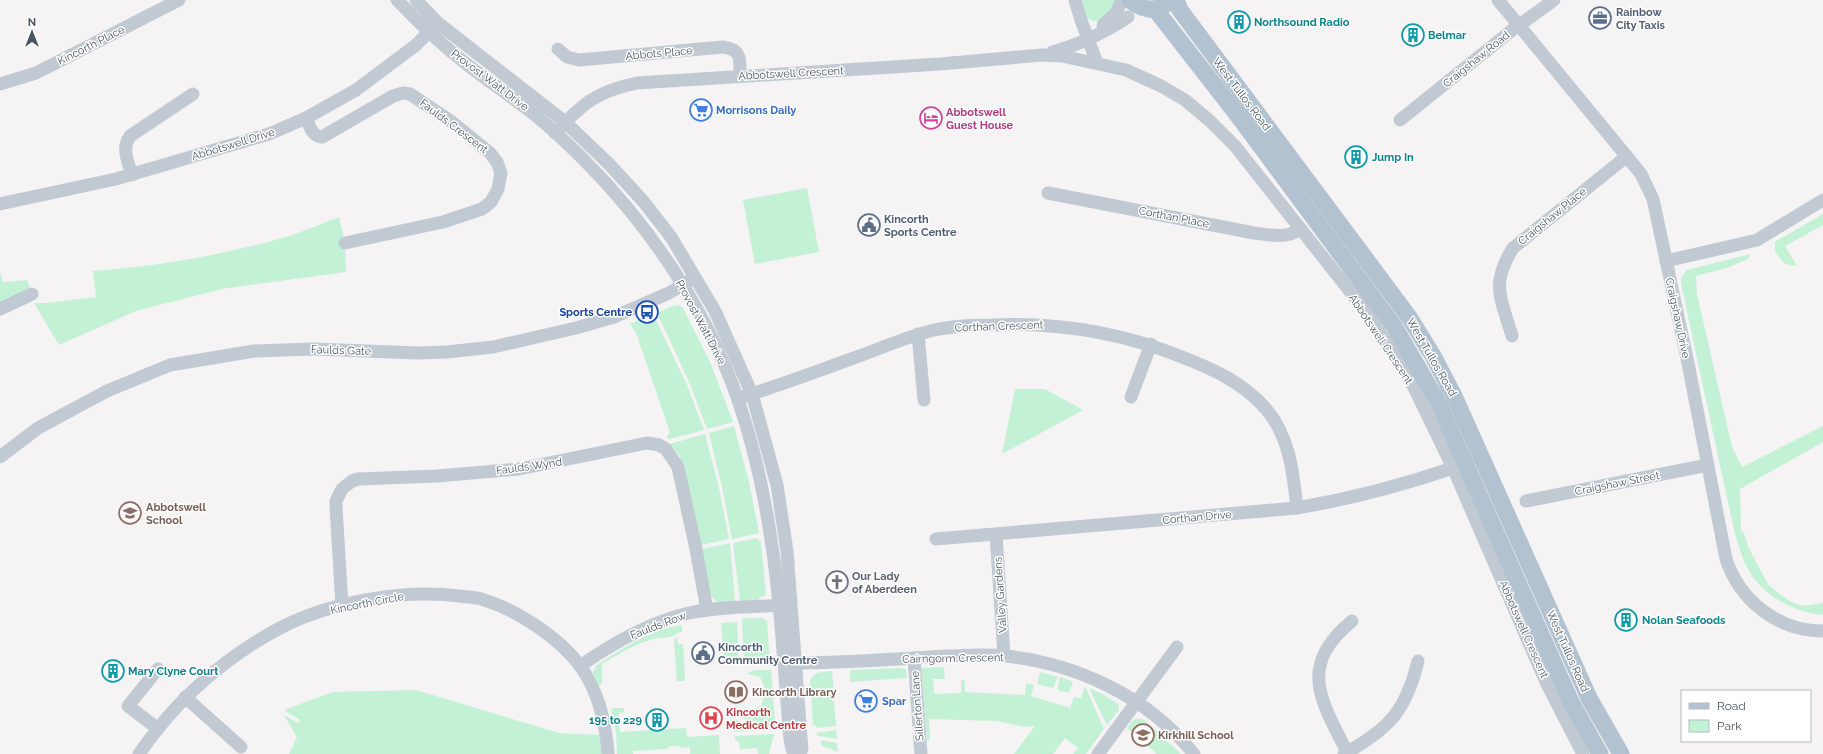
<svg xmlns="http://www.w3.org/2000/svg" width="1823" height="754" viewBox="0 0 1823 754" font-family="Raleway,sans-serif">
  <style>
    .green { fill: #c3f1d5 }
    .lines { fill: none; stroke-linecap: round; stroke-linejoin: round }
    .minor { stroke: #c1cad2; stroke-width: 13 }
    .major { stroke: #b3c2d1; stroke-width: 17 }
    .labels { text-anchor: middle; stroke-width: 3; stroke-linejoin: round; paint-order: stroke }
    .service-label { font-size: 11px; font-weight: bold; fill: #4e5e75; stroke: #fff; text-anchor: start }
    .culture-label { font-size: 11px; font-weight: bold; fill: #0d838f; stroke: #fff; text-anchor: start }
    .street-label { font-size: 11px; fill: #4a5661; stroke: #fff }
    .shop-label { font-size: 11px; font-weight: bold; fill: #366cbe; stroke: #fff; text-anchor: start }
    .hotel-label { font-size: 11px; font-weight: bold; fill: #b23c85; stroke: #fff; text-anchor: start }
    .transit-label { font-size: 11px; font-weight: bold; fill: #164399; stroke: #fff; text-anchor: end }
    .education-label { font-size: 11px; font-weight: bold; fill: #785e54; stroke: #fff; text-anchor: start }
    .worship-label { font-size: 11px; font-weight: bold; fill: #5b616d; stroke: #fff; text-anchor: start }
    .health-label { font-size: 11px; font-weight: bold; fill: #be3a42; stroke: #fff; text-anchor: start }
  </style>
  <rect width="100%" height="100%" fill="#f5f3f3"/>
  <g class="green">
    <path d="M 1082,0 L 1116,0 L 1115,5 L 1099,21 L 1092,21 L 1087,18 Z"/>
    <path d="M 807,188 L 819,252 L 755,264 L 743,200 Z"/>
    <path d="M 1823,214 L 1823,225 L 1785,246 L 1797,266 L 1785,264 L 1775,252 L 1775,242 Z"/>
    <path d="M 339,217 L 345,243 L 346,272 L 222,289 L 136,311 L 59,345 L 34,303 L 46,303 L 96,297 L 93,271 C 157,266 220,256 282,238 C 301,233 320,224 339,217 Z"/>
    <path d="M 1751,254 L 1748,259 L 1727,268 L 1696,276 L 1697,294 L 1732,447 L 1742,467 L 1823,426 L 1823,442 L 1740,489 L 1741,532 L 1744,533 L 1749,549 L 1768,584 C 1775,591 1790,603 1800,605 C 1807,607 1816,604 1823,603 L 1823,615 C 1793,612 1761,595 1747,567 C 1734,542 1728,498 1721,470 C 1708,408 1694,346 1681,283 L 1681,278 L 1687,270 Z"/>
    <path d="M 0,272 L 3,282 L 27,280 L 32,294 L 0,309 Z"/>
    <path d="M 679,305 L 683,308 L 711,364 L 733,422 L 707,429 L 690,384 L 657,313 L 673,306 Z"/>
    <path d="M 653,314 L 687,385 L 704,430 L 669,439 L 667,437 L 670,432 L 636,333 L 630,324 Z"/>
    <path d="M 1015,389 L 1045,389 L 1083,410 L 1002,454 Z"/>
    <path d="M 734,426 L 749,482 L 759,533 L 732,539 L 722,487 L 709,433 Z"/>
    <path d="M 705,434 L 719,488 L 729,539 L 701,545 L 680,456 L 670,444 Z"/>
    <path d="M 757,538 L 761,542 L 766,595 L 759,598 L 759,601 L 740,601 L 733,543 Z"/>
    <path d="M 730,543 L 735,602 L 717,603 L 710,594 L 702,549 Z"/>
    <path d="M 742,618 L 762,618 L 767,621 L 770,665 L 744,665 Z"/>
    <path d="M 737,622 L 739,662 L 724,663 L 721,623 Z"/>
    <path d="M 682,625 L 682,632 L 679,632 C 671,640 661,636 650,640 C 633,645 617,655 602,664 L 602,684 L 599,685 L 593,673 L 596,666 C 617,651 656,627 682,625 Z"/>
    <path d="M 677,637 L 678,644 L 683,644 L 685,681 L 677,681 L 674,640 Z"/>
    <path d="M 944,667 L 945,679 L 933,679 L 934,694 L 961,693 L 961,680 L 965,681 L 965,692 L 1025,695 L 1026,683 L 1034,685 L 1031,696 L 1070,708 L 1074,697 L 1081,698 L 1085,686 L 1104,729 L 1086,754 L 1073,754 L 1078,748 L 1065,738 L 1053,754 L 1014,754 L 1035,726 L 1025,727 L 996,721 L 929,719 L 930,740 L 927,740 L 921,668 Z"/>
    <path d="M 902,668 L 906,670 L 907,678 L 850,682 L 850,670 Z"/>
    <path d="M 755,670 L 771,670 L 773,693 L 771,694 L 771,698 L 773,698 L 776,730 L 766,730 L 752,722 L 737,716 L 735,708 L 748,711 L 761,706 L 766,691 L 760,677 L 747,674 Z"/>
    <path d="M 832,671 L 834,694 L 831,694 L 832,701 L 834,701 L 836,726 L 817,728 L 816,725 L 813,725 L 810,680 L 816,673 Z"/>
    <path d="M 1040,672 L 1058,677 L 1053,688 L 1037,684 Z"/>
    <path d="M 1060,677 L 1073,682 L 1069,693 L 1057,690 Z"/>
    <path d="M 1089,688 L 1103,694 L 1119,705 L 1119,710 L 1107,725 Z"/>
    <path d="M 416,690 L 559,733 L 600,735 L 602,754 L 289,754 L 297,737 L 284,715 L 298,723 L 300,720 L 284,710 L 333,692 Z"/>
    <path d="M 613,708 L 624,708 L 624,712 L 619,713 L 620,732 L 686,728 L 687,737 L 719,735 L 720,754 L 690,754 L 690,747 L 680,748 L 679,746 L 669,746 L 668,749 L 633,751 L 633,754 L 617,754 L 616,733 L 611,711 Z"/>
    <path d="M 733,719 L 749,724 L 759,730 L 734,732 Z"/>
    <path d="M 1134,719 L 1143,719 L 1181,754 L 1157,754 L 1127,728 Z"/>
    <path d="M 836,730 L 837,739 L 818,736 L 816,733 Z"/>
    <path d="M 773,734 L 774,735 L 769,754 L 758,754 L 757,748 L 740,749 L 739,741 L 735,741 L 735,736 Z"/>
    <path d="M 820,740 L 837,743 L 838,752 L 822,746 Z"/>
  </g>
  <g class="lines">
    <g class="minor">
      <path d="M 397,0 C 417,20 436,40 458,57 C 478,74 501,89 522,105 C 544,121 565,141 584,160 C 650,226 708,312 738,400 C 753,443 763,488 770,533 C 781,601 784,671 790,739 L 792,749 L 794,754"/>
      <path d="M 416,0 L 438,23 L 565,122 L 609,164 L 643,201 L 671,237 L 715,311 L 752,394 L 777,485 L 787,551 L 801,738 L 802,749 L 799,754"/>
      <path d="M 1075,0 L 1082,23 L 1097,63"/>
      <path d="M 1498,0 L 1628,158 L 1641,174 L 1653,199 L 1688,363 L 1726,559 C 1740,601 1778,631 1823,631"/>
      <path d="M 1103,25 L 1116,13 L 1122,0"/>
      <path d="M 558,49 L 567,57 L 579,60 L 723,47 C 742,50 740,59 740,76"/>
      <path d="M 1052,52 C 1079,45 1105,32 1128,17"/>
      <path d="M 0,84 L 36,73 L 179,0"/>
      <path d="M 306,118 C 310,127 312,136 322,137 L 393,96 L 403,93 L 410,94 L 452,122 L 490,153 L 497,162 L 501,173 L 498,189 L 491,202 L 482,209 L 443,222 L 345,243"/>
      <path d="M 1400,120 L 1511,31 L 1554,0"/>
      <path d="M 555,133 C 582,104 597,91 637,83 L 940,64 L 1042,55 L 1062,56 L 1126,70 L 1161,86 L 1185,100 L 1210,121 L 1235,146 L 1364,309 L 1406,371 L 1453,468 L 1546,682 L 1583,754"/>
      <path d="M 132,175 C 128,161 121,149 130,136 L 193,94"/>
      <path d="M 1048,193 L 1254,233 C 1269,235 1288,239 1300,229"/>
      <path d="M 0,204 L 116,179 L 269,134 L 306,118 L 356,90 L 416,45 L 435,26"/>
      <path d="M 1666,261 L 1757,240 L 1823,200"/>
      <path d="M 0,309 L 32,294"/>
      <path d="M 918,334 L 924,400"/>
      <path d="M 1512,336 C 1501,298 1490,285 1513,248 L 1621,161 L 1628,158"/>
      <path d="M 745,396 C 787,383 829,367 870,352 C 893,343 915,334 939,329 C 956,326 975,325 992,325 C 1059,322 1120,332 1182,357 C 1213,369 1244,383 1266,409 C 1290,437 1293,473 1297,508"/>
      <path d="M 1131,397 L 1151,344"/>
      <path d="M 0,457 L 38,428 L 107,391 L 170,365 L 254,351 L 313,349 L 418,353 L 447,352 L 493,347 L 576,328 L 614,317 L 669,293 L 689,281"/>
      <path d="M 1526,501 L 1708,465"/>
      <path d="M 996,534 L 1004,656"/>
      <path d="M 936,539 L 1297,508 C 1350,499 1403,485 1453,468"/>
      <path d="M 342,606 L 336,507 L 336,501 L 342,489 L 352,481 L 358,479 L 437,476 L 519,469 L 647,443 L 659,445 L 666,449 L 678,467 L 696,549 L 707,610"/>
      <path d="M 914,658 L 921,754"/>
      <path d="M 788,663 C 835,663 883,660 930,657 C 955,656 981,653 1006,656 C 1078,664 1148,697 1194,754"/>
      <path d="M 580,666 C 613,643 649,622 689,613 C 721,606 755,607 787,605"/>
      <path d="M 185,697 L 241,747"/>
      <path d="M 157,728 L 128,706 L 158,669"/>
      <path d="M 1347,752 C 1321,700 1297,666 1352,621"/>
      <path d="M 139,754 C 176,700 222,659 280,628 C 330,602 403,589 459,596 C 466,597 474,597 481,599 C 516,609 559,637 581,667 C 599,693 606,723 608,754"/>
      <path d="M 1098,754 L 1177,647"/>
      <path d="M 1344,754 C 1389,729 1406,711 1418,661"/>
    </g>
    <g class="major">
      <path d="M 1130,0 C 1140,9 1153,12 1165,5"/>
      <path d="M 1176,0 L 1180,10 L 1409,317 L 1433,356 L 1454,396 L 1589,698 L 1621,754"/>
      <path d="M 1155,9 L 1236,113 L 1394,326 L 1438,402 L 1571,702 L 1600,754"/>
    </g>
  </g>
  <defs>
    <g id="office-ring" transform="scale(1.15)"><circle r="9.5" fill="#fff" stroke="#5c6f8a" stroke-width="1.5"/><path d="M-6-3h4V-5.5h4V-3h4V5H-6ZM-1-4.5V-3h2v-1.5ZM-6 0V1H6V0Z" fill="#5c6f8a"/></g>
    <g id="building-ring" transform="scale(1.15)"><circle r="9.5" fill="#fff" stroke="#0f9aa8" stroke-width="1.5"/><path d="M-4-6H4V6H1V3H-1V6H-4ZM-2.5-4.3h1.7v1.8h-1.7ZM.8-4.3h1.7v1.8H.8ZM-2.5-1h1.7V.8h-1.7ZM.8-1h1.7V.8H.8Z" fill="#0f9aa8"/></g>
    <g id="supermarket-ring" transform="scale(1.15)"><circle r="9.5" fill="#fff" stroke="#3f7fe0" stroke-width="1.5"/><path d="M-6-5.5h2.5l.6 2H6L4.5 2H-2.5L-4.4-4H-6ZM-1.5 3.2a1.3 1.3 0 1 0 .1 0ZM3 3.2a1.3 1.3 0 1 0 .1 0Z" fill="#3f7fe0"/></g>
    <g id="hotel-ring" transform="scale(1.15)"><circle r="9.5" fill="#fff" stroke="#d1479c" stroke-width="1.5"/><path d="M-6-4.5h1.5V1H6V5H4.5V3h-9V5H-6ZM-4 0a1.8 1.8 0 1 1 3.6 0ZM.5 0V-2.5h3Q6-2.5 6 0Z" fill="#d1479c"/></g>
    <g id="civic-ring" transform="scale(1.15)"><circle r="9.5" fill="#fff" stroke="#5c6f8a" stroke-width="1.5"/><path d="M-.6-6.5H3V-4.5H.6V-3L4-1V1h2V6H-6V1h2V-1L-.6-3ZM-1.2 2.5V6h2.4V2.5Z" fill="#5c6f8a"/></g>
    <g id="bus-ring" transform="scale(1.15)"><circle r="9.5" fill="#fff" stroke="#1a4fb4" stroke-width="1.5"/><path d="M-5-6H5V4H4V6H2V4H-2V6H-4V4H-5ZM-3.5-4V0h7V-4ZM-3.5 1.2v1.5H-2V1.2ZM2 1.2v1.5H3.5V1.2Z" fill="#1a4fb4"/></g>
    <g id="school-ring" transform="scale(1.15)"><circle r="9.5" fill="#fff" stroke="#8d6e63" stroke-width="1.5"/><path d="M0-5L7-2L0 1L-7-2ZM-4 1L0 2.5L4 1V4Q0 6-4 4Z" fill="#8d6e63"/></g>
    <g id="church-ring" transform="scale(1.15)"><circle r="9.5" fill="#fff" stroke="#6b7280" stroke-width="1.5"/><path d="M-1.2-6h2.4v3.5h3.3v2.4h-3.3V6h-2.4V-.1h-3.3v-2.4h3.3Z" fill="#6b7280"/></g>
    <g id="library-ring" transform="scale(1.15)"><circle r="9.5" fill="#fff" stroke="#8d6e63" stroke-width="1.5"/><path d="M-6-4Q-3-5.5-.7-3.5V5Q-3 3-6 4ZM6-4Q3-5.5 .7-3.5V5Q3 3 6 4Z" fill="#8d6e63"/></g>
    <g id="hospital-ring" transform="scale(1.15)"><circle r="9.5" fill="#fff" stroke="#e0444e" stroke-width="1.5"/><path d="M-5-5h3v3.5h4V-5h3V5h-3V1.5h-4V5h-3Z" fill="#e0444e"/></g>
  </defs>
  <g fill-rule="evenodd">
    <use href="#office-ring" x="1600" y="18"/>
    <use href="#building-ring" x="1239" y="22"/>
    <use href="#building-ring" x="1413" y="35"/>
    <use href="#supermarket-ring" x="701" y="110"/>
    <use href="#hotel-ring" x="931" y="118"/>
    <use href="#building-ring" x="1356" y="157"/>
    <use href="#civic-ring" x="869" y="225"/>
    <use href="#bus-ring" x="647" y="312"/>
    <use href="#school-ring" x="130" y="513"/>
    <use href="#church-ring" x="837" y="582"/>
    <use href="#building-ring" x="1626" y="620"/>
    <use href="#civic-ring" x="703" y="653"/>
    <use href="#building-ring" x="113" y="671"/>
    <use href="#library-ring" x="736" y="692"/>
    <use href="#supermarket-ring" x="866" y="701"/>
    <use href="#hospital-ring" x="711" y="718"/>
    <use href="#building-ring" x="657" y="720"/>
    <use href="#school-ring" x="1143" y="735"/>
  </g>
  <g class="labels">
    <g class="service-label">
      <text x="1616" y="16">Rainbow<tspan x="1616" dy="13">City Taxis</tspan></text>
      <text x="884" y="223">Kincorth<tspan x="884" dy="13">Sports Centre</tspan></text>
      <text x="718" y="651">Kincorth<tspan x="718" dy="13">Community Centre</tspan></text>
    </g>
    <g class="culture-label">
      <text x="1254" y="26">Northsound Radio</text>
      <text x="1428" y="39">Belmar</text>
      <text x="1372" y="161">Jump In</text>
      <text x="1642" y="624">Nolan Seafoods</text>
      <text x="128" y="675">Mary Clyne Court</text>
      <text x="642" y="724" text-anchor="end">195 to 229</text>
    </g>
    <g class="street-label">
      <text transform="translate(91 45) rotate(-27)" y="4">Kincorth Place</text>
      <text transform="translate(659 53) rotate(-5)" y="4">Abbots Place</text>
      <text transform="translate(1476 59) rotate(-39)" y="4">Craigshaw Road</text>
      <text transform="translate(791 73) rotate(-3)" y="4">Abbotswell Crescent</text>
      <text transform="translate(490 80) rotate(37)" y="4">Provost Watt Drive</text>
      <text transform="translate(1242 94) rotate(53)" y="4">West Tullos Road</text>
      <text transform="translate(454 126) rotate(37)" y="4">Faulds Crescent</text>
      <text transform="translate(233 144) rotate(-17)" y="4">Abbotswell Drive</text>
      <text transform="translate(1552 216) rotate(-39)" y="4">Craigshaw Place</text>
      <text transform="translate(1174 217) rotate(11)" y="4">Corthan Place</text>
      <text transform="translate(1678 318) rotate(78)" y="4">Craigshaw Drive</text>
      <text transform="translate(701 322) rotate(62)" y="4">Provost Watt Drive</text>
      <text transform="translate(999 326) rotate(-2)" y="4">Corthan Crescent</text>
      <text transform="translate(1381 339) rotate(56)" y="4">Abbotswell Crescent</text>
      <text transform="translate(341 350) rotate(2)" y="4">Faulds Gate</text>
      <text transform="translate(1432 357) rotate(60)" y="4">West Tullos Road</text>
      <text transform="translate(529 466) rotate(-8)" y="4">Faulds Wynd</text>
      <text transform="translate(1617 483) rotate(-11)" y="4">Craigshaw Street</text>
      <text transform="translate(1197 517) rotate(-5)" y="4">Corthan Drive</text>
      <text transform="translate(1000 595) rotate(-94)" y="4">Valley Gardens</text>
      <text transform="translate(367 603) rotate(-11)" y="4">Kincorth Circle</text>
      <text transform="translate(658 625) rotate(-21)" y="4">Faulds Row</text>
      <text transform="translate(1524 629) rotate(66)" y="4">Abbotswell Crescent</text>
      <text transform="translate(1568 651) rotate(66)" y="4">West Tullos Road</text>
      <text transform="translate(953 658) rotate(-1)" y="4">Cairngorm Crescent</text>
      <text transform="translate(917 706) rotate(-94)" y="4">Sillerton Lane</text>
    </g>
    <g class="shop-label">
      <text x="716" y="114">Morrisons Daily</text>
      <text x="882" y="705">Spar</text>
    </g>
    <g class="hotel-label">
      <text x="946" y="116">Abbotswell<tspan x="946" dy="13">Guest House</tspan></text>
    </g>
    <g class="transit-label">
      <text x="632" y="316">Sports Centre</text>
    </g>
    <g class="education-label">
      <text x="146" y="511">Abbotswell<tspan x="146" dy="13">School</tspan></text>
      <text x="752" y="696">Kincorth Library</text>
      <text x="1158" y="739">Kirkhill School</text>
    </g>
    <g class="worship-label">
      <text x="852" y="580">Our Lady<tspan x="852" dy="13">of Aberdeen</tspan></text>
    </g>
    <g class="health-label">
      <text x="726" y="716">Kincorth<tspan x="726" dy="13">Medical Centre</tspan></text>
    </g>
  </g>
  <rect x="1681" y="690" width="130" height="52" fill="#ffffff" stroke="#b7bbc0"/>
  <rect x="1689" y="703" width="20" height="6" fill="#b3c2d1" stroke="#b7bbc0"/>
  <text x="1717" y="710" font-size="12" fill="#4a5661">Road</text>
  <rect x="1689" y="720" width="20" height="12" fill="#c3f1d5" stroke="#b7bbc0"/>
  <text x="1717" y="730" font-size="12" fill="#4a5661">Park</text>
  <g transform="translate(32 32)" stroke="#ffffff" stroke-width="3" paint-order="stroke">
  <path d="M0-3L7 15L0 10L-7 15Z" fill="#4a5661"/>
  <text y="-6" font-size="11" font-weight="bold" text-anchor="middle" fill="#4a5661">N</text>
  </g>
</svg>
